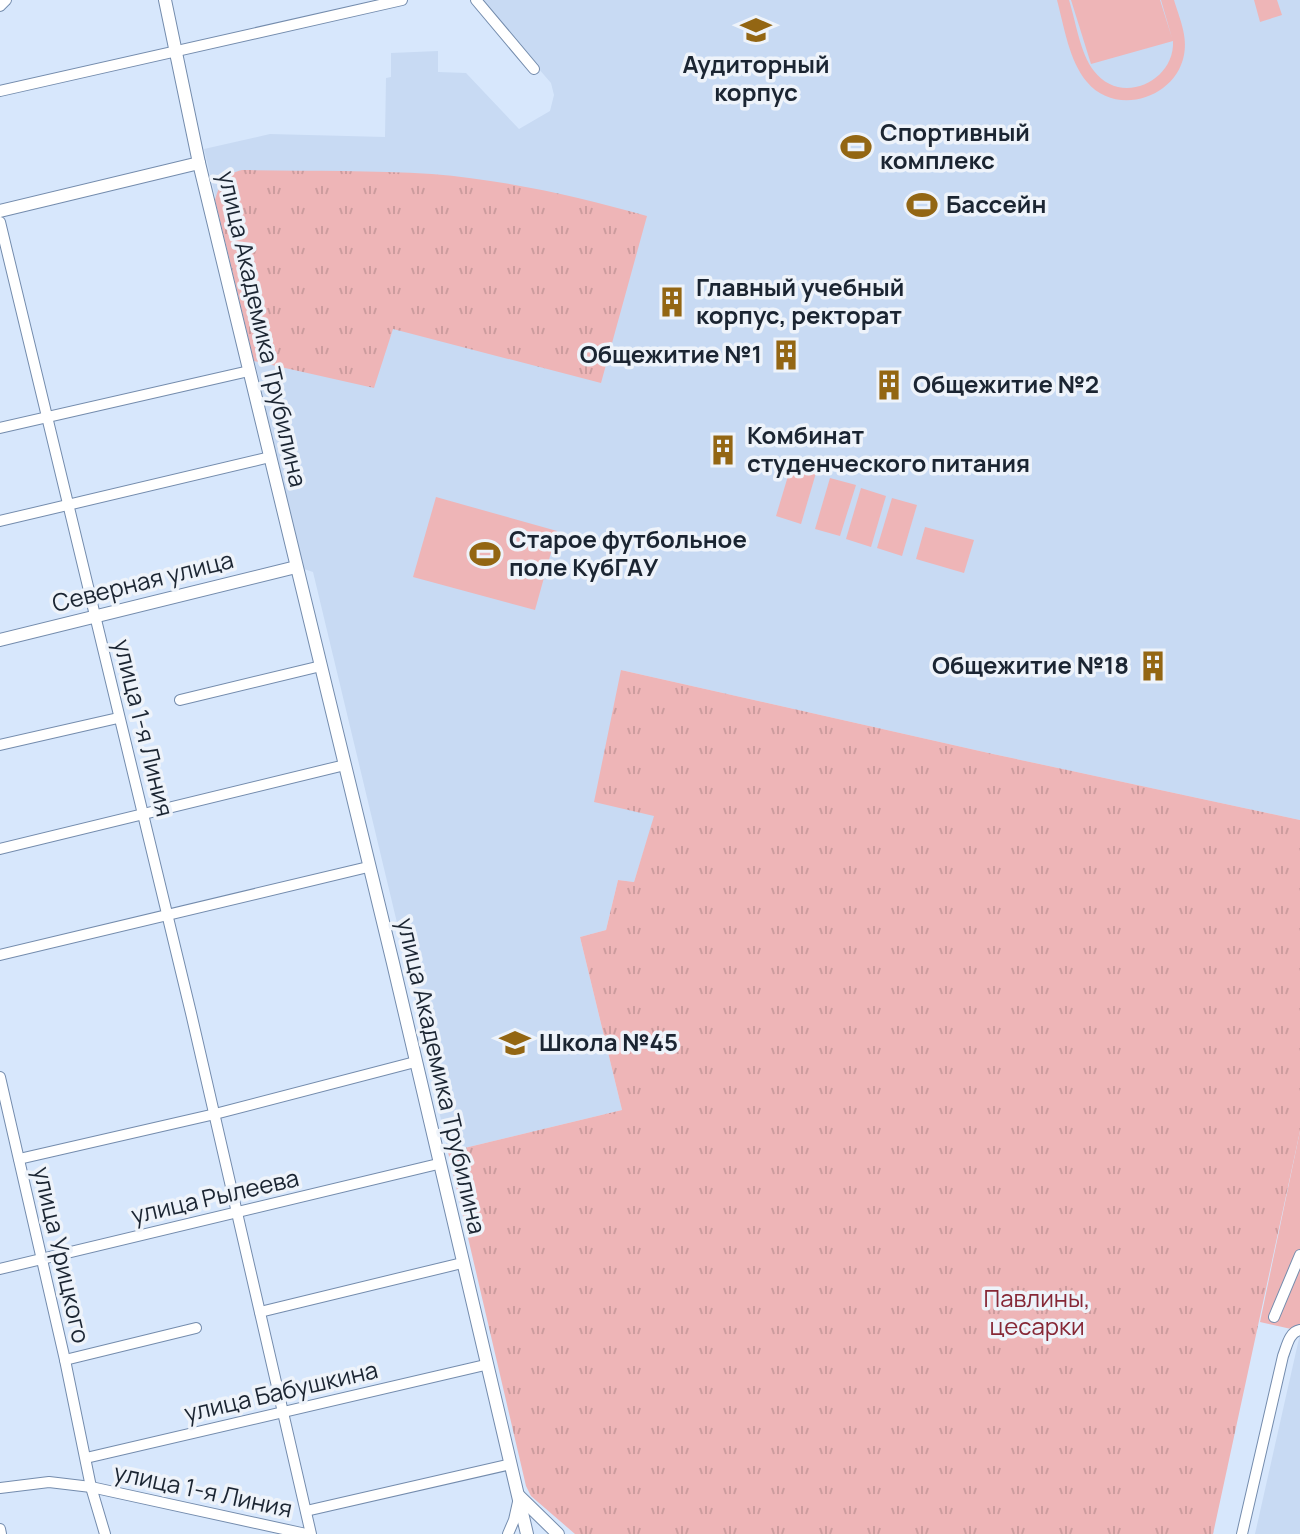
<svg xmlns="http://www.w3.org/2000/svg" width="1300" height="1534" viewBox="0 0 1300 1534" font-family="Manrope,sans-serif">
  <style>
    .built { fill: #c8daf3 }
    .green { fill: #eeb5b7 }
    .park { fill: url(#park-tufts) }
    .lines { fill: none; stroke-linecap: round; stroke-linejoin: round }
    .minor-casing { stroke: #748cad; stroke-width: 12 }
    .major-casing { stroke: #748cad; stroke-width: 14 }
    .minor { stroke: #fff; stroke-width: 10 }
    .major { stroke: #fff; stroke-width: 12 }
    .labels { text-anchor: middle; stroke-width: 7; stroke-linejoin: round; paint-order: stroke }
    .poi-label { font-size: 24px; font-weight: bold; fill: #1b2532; stroke: #eef3fa; text-anchor: start }
    .street-label { font-size: 24px; fill: #1b2532; stroke: #eef3fa }
    .park-label { font-size: 24px; fill: #862735; stroke: #eef3fa }
  </style>
  <defs>
    <pattern id="park-tufts" width="24" height="20" patternUnits="userSpaceOnUse" patternTransform="scale(2)"><rect width="24" height="20" fill="#eeb5b7"/><path d="M3 7l-1-3M5 7V3M7 7l1-3M15 17l-1-3M17 17v-4M19 17l1-3" fill="none" stroke="#cc9c9e"/></pattern>
  </defs>
  <rect width="100%" height="100%" fill="#d7e7fc"/>
  <g class="built">
    <path d="M 479,0 L 1300,0 L 1300,820 L 993,754 L 621,670 L 655,815 L 634,882 L 618,880 L 606,930 L 580,937 L 622,1110 L 448,1152 L 410,977 L 313,572 L 304,569 L 204,149 L 270,134 L 385,137 L 386,78 L 391,77 L 391,53 L 438,51 L 438,72 L 466,73 L 519,129 L 550,111 L 554,95 L 551,83 Z"/>
    <path d="M 1300,1334 L 1300,1534 L 1255,1534 Z"/>
  </g>
  <g class="green">
    <path d="M 1057,0 L 1069,0 C 1076,22 1080,53 1094,71 C 1120,106 1175,82 1173,41 L 1091,64 L 1071,0 L 1160,0 L 1172,38 L 1161,0 L 1174,0 C 1179,17 1188,36 1184,55 C 1176,98 1116,117 1087,82 C 1069,61 1064,26 1057,0 Z"/>
    <path d="M 1254,0 L 1277,0 L 1282,15 L 1260,22 Z"/>
    <path d="M 791,466 L 816,473 L 801,524 L 776,516 Z"/>
    <path d="M 830,478 L 856,485 L 840,536 L 815,529 Z"/>
    <path d="M 861,488 L 886,496 L 871,547 L 846,539 Z"/>
    <path d="M 436,497 L 557,531 L 535,610 L 413,577 Z"/>
    <path d="M 892,498 L 917,505 L 902,556 L 877,548 Z"/>
    <path d="M 925,527 L 974,540 L 964,573 L 916,559 Z"/>
    <path d="M 1300,1131 L 1300,1331 L 1260,1322 Z"/>
  </g>
  <g class="park">
    <path d="M 242,170 C 305,171 369,170 432,174 C 505,180 577,196 647,216 L 601,383 L 393,329 L 374,388 L 254,361 L 215,200 C 220,183 225,174 242,170 Z"/>
    <path d="M 621,670 L 993,754 L 1300,820 L 1300,1131 L 1213,1534 L 575,1534 L 531,1496 L 526,1486 L 448,1152 L 622,1110 L 580,937 L 606,930 L 618,880 L 634,882 L 654,816 L 594,802 Z"/>
  </g>
  <g class="lines">
    <g class="minor-casing">
      <g id="minor">
        <path d="M 476,0 L 534,69"/>
        <path d="M 0,6 L 6,0"/>
        <path d="M 0,91 L 402,0"/>
        <path d="M 0,222 L 191,1013 L 311,1534"/>
        <path d="M 0,428 L 249,371"/>
        <path d="M 0,521 L 270,457"/>
        <path d="M 180,700 L 321,666"/>
        <path d="M 0,745 L 118,718"/>
        <path d="M 0,849 L 345,765"/>
        <path d="M 0,955 L 368,867"/>
        <path d="M 0,1077 L 65,1360 L 91,1487 L 105,1534"/>
        <path d="M 19,1159 L 215,1114 L 415,1062"/>
        <path d="M 0,1269 L 438,1164"/>
        <path d="M 260,1312 L 462,1263"/>
        <path d="M 1274,1317 L 1300,1255"/>
        <path d="M 65,1360 L 196,1328"/>
        <path d="M 86,1458 L 485,1365"/>
        <path d="M 0,1488 L 49,1482 L 91,1487 L 306,1534"/>
        <path d="M 306,1511 L 511,1464"/>
        <path d="M 0,1529 L 1,1534"/>
        <path d="M 508,1534 L 514,1520 L 518,1502"/>
        <path d="M 1242,1534 L 1283,1356 C 1287,1346 1289,1332 1300,1330"/>
      </g>
    </g>
    <g class="major-casing">
      <g id="major">
        <path d="M 165,0 L 199,163 L 393,963 L 527,1534"/>
        <path d="M 0,211 L 199,163"/>
        <path d="M 0,640 L 296,567"/>
        <path d="M 519,1496 L 558,1534"/>
      </g>
    </g>
    <use href="#minor" class="minor"/>
    <use href="#major" class="major"/>
  </g>
  <defs>
    <g id="university-bare" transform="scale(2.4)"><path d="M0-5L7-2L0 1L-7-2ZM-4 1L0 2.5L4 1V4Q0 6-4 4Z" fill="#936613" stroke="#eef3fa" stroke-width="2.5" paint-order="stroke"/></g>
    <g id="stadium-bare" transform="scale(2.4)"><path d="M0-5a6.5 5 0 1 0 0 10a6.5 5 0 1 0 0-10ZM-3.5-1.8h7v3.6h-7Z" fill="#936613" stroke="#eef3fa" stroke-width="2.5" paint-order="stroke"/></g>
    <g id="building-bare" transform="scale(2.4)"><path d="M-4-6H4V6H1V3H-1V6H-4ZM-2.5-4.3h1.7v1.8h-1.7ZM.8-4.3h1.7v1.8H.8ZM-2.5-1h1.7V.8h-1.7ZM.8-1h1.7V.8H.8Z" fill="#936613" stroke="#eef3fa" stroke-width="2.5" paint-order="stroke"/></g>
    <g id="school-bare" transform="scale(2.4)"><path d="M0-5L7-2L0 1L-7-2ZM-4 1L0 2.5L4 1V4Q0 6-4 4Z" fill="#936613" stroke="#eef3fa" stroke-width="2.5" paint-order="stroke"/></g>
  </defs>
  <g fill-rule="evenodd">
    <use href="#university-bare" x="756" y="30"/>
    <use href="#stadium-bare" x="856" y="147"/>
    <use href="#stadium-bare" x="922" y="205"/>
    <use href="#building-bare" x="672" y="302"/>
    <use href="#building-bare" x="786" y="355"/>
    <use href="#building-bare" x="889" y="385"/>
    <use href="#building-bare" x="723" y="450"/>
    <use href="#stadium-bare" x="485" y="554"/>
    <use href="#building-bare" x="1153" y="666"/>
    <use href="#school-bare" x="515" y="1043"/>
  </g>
  <g class="labels">
    <g class="poi-label">
      <text x="756" y="73" text-anchor="middle">Аудиторный<tspan x="756" dy="28">корпус</tspan></text>
      <text x="880" y="141">Спортивный<tspan x="880" dy="28">комплекс</tspan></text>
      <text x="946" y="213">Бассейн</text>
      <text x="696" y="296">Главный учебный<tspan x="696" dy="28">корпус, ректорат</tspan></text>
      <text x="762" y="363" text-anchor="end">Общежитие №1</text>
      <text x="913" y="393">Общежитие №2</text>
      <text x="747" y="444">Комбинат<tspan x="747" dy="28">студенческого питания</tspan></text>
      <text x="509" y="548">Старое футбольное<tspan x="509" dy="28">поле КубГАУ</tspan></text>
      <text x="1129" y="674" text-anchor="end">Общежитие №18</text>
      <text x="539" y="1051">Школа №45</text>
    </g>
    <g class="street-label">
      <text transform="translate(262 329) rotate(77)" y="8">улица Академика Трубилина</text>
      <text transform="translate(143 582) rotate(-14)" y="8">Северная улица</text>
      <text transform="translate(143 728) rotate(76)" y="8">улица 1-я Линия</text>
      <text transform="translate(441 1076) rotate(77)" y="8">улица Академика Трубилина</text>
      <text transform="translate(215 1197) rotate(-13)" y="8">улица Рылеева</text>
      <text transform="translate(61 1255) rotate(77)" y="8">улица Урицкого</text>
      <text transform="translate(281 1392) rotate(-13)" y="8">улица Бабушкина</text>
      <text transform="translate(203 1491) rotate(12)" y="8">улица 1-я Линия</text>
    </g>
    <g class="park-label">
      <text x="1037" y="1307">Павлины,<tspan x="1037" dy="28">цесарки</tspan></text>
    </g>
  </g>
</svg>
